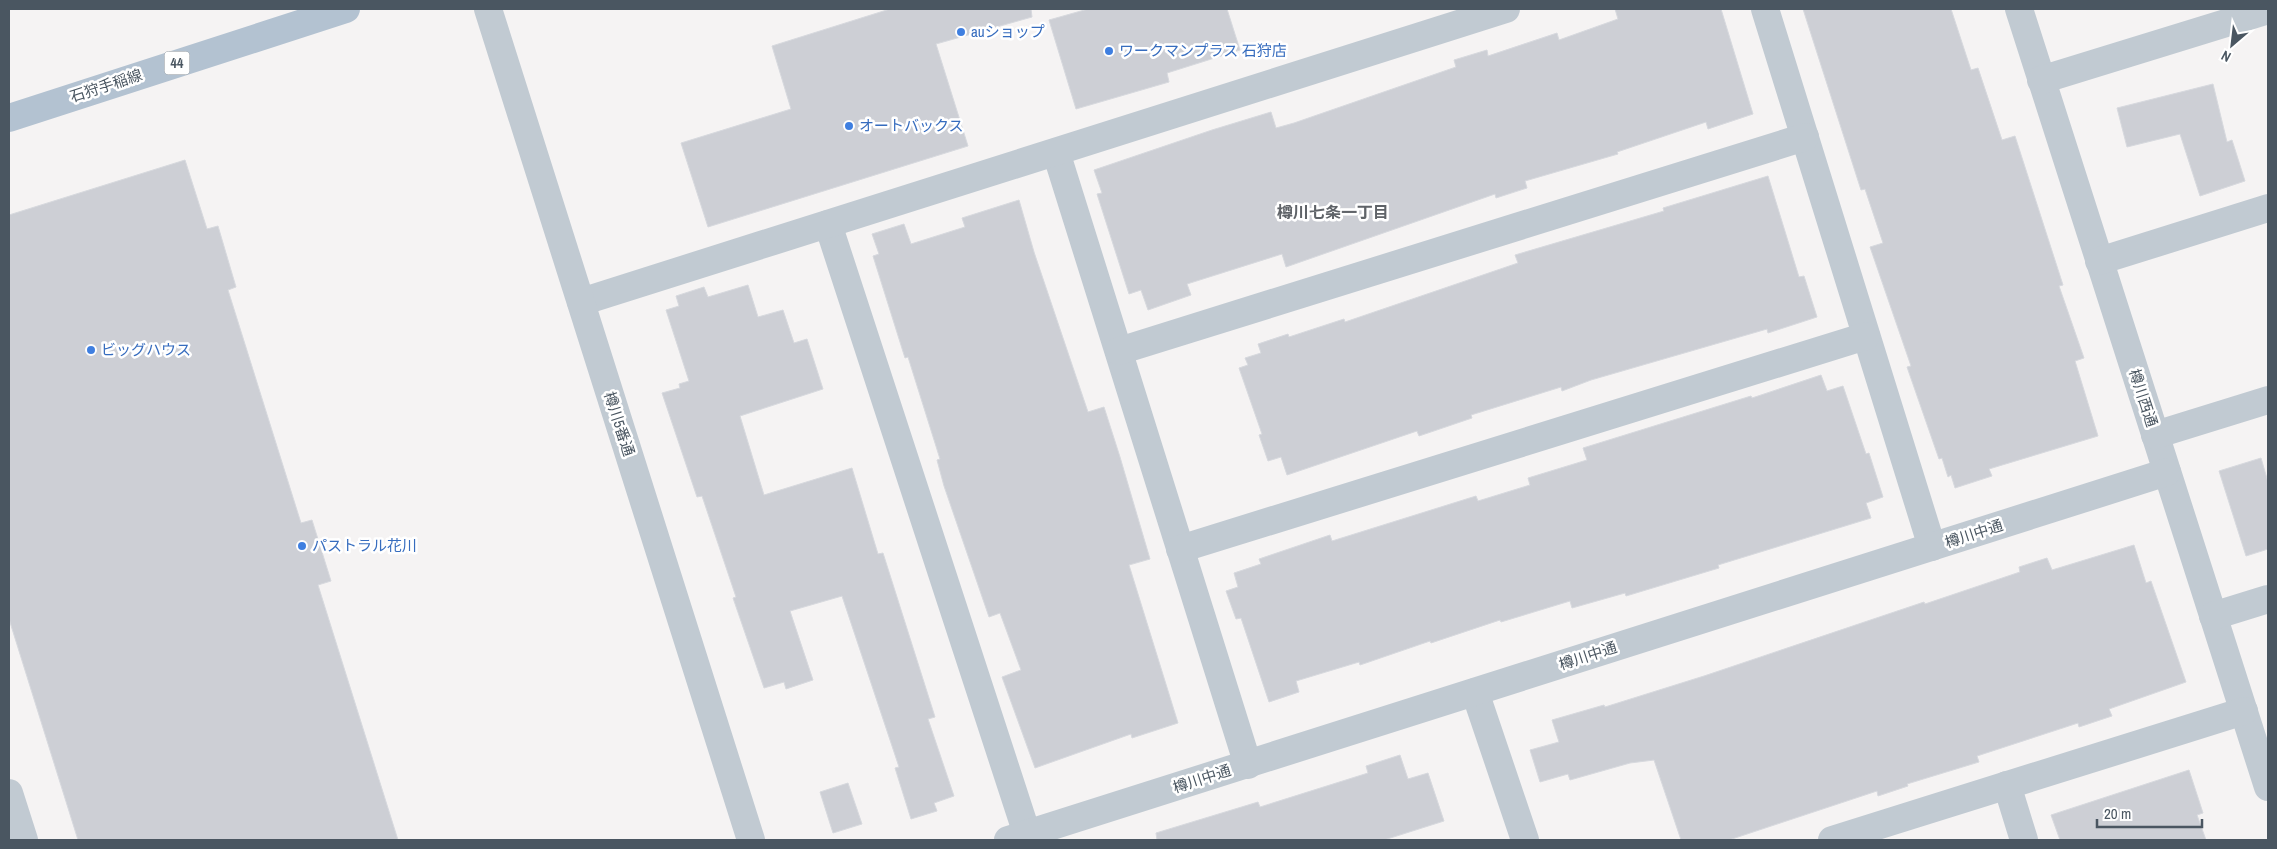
<svg xmlns="http://www.w3.org/2000/svg" width="2277" height="849" viewBox="0 0 2277 849" font-family="'Archivo Narrow','Noto Sans JP',sans-serif">
  <style>
    .building { fill: #cdcfd5; stroke: #d7d9de }
    .lines { fill: none; stroke-linecap: round; stroke-linejoin: round }
    .minor { stroke: #c1cad2; stroke-width: 28 }
    .tertiary { stroke: #c1cad2; stroke-width: 28 }
    .primary { stroke: #b3c2d1; stroke-width: 28 }
    .shop-dot { fill: #3f7fe0; stroke: #fff; stroke-width: 2 }
    .labels { text-anchor: middle; stroke-width: 5; stroke-linejoin: round; paint-order: stroke }
    .shield { fill: #fff; stroke: #808990; stroke-width: 1 }
    .shield-label { font-size: 14px; font-weight: bold; fill: #4a5661 }
    .shop-label { font-size: 15px; fill: #366cbe; stroke: #fff; text-anchor: start }
    .street-label { font-size: 15px; fill: #4a5661; stroke: #fff }
    .neighbourhood-label { font-size: 16px; font-weight: bold; fill: #5f6368; stroke: #fff }
  </style>
  <rect width="100%" height="100%" fill="#f5f3f3"/>
  <g class="building">
    <path d="M 890,9 L 1031,9 L 1032,17 L 936,44 L 968,146 L 708,227 L 681,143 L 791,109 L 772,46 Z"/>
    <path d="M 1088,9 L 1227,9 L 1240,50 L 1167,73 L 1169,82 L 1076,109 L 1049,20 Z"/>
    <path d="M 1615,9 L 1721,9 L 1753,114 L 1708,129 L 1706,122 L 1617,152 L 1618,154 L 1525,181 L 1527,188 L 1496,198 L 1495,194 L 1286,267 L 1282,254 L 1187,284 L 1191,295 L 1148,310 L 1141,290 L 1129,294 L 1097,194 L 1102,193 L 1094,170 L 1212,130 L 1271,112 L 1276,128 L 1294,123 L 1456,67 L 1454,60 L 1487,50 L 1488,56 L 1557,33 L 1559,40 L 1618,19 Z"/>
    <path d="M 1803,9 L 1951,9 L 1971,70 L 1978,68 L 2002,140 L 2015,136 L 2063,285 L 2059,286 L 2084,358 L 2075,361 L 2098,436 L 1989,469 L 1992,476 L 1955,488 L 1951,475 L 1948,477 L 1942,458 L 1939,459 L 1907,367 L 1911,366 L 1870,247 L 1883,243 L 1865,189 L 1861,190 Z"/>
    <path d="M 2213,84 L 2227,142 L 2232,140 L 2245,181 L 2200,196 L 2180,134 L 2127,147 L 2117,108 Z"/>
    <path d="M 185,160 L 207,229 L 218,226 L 236,287 L 228,290 L 301,523 L 312,520 L 331,581 L 318,585 L 398,840 L 78,840 L 9,619 L 9,215 Z"/>
    <path d="M 1768,176 L 1799,277 L 1804,276 L 1817,317 L 1768,333 L 1767,329 L 1591,380 L 1562,391 L 1561,387 L 1471,415 L 1472,418 L 1419,436 L 1417,431 L 1287,475 L 1281,457 L 1268,461 L 1259,435 L 1262,434 L 1239,368 L 1248,365 L 1245,358 L 1261,353 L 1258,344 L 1288,334 L 1289,337 L 1344,319 L 1345,322 L 1518,263 L 1515,255 L 1664,211 L 1663,208 Z"/>
    <path d="M 1019,200 L 1034,252 L 1088,412 L 1104,407 L 1120,457 L 1150,559 L 1129,565 L 1178,723 L 1132,738 L 1131,734 L 1035,768 L 1002,677 L 1021,670 L 1000,613 L 989,617 L 944,486 L 937,460 L 940,459 L 908,357 L 905,358 L 873,256 L 879,254 L 872,234 L 904,224 L 911,244 L 965,227 L 962,218 Z"/>
    <path d="M 748,285 L 758,317 L 783,310 L 794,343 L 807,339 L 823,389 L 740,416 L 764,495 L 852,468 L 878,554 L 883,553 L 935,717 L 928,719 L 954,796 L 934,803 L 937,811 L 911,819 L 895,768 L 899,767 L 842,596 L 790,611 L 813,680 L 786,689 L 784,682 L 764,688 L 733,598 L 736,597 L 702,496 L 697,497 L 662,393 L 680,388 L 679,384 L 689,381 L 666,310 L 679,306 L 676,296 L 704,287 L 708,297 Z"/>
    <path d="M 1821,375 L 1827,391 L 1843,386 L 1866,454 L 1869,453 L 1883,497 L 1866,503 L 1871,518 L 1718,565 L 1719,568 L 1626,596 L 1625,593 L 1572,608 L 1570,601 L 1501,622 L 1500,620 L 1431,643 L 1430,641 L 1360,665 L 1359,662 L 1296,681 L 1299,692 L 1269,702 L 1241,618 L 1236,619 L 1226,591 L 1238,587 L 1234,573 L 1261,564 L 1259,559 L 1330,535 L 1332,541 L 1476,496 L 1478,501 L 1530,485 L 1528,478 L 1587,460 L 1583,448 L 1751,396 L 1752,398 Z"/>
    <path d="M 2261,458 L 2268,482 L 2268,549 L 2246,556 L 2219,471 Z"/>
    <path d="M 2134,545 L 2146,583 L 2151,581 L 2186,682 L 2109,709 L 2112,716 L 2079,727 L 2078,723 L 1977,756 L 1979,762 L 1907,784 L 1908,786 L 1878,796 L 1877,791 L 1729,840 L 1681,840 L 1654,760 L 1630,763 L 1570,780 L 1568,774 L 1540,782 L 1530,750 L 1559,742 L 1552,720 L 1604,705 L 1605,707 L 1704,676 L 1924,602 L 1925,604 L 2020,572 L 2019,567 L 2047,558 L 2052,570 Z"/>
    <path d="M 1400,755 L 1408,779 L 1428,773 L 1444,821 L 1384,840 L 1157,840 L 1156,833 L 1258,802 L 1260,807 L 1368,773 L 1366,766 Z"/>
    <path d="M 2189,770 L 2203,813 L 2197,815 L 2206,840 L 2060,840 L 2051,815 Z"/>
    <path d="M 848,783 L 862,824 L 833,833 L 820,792 Z"/>
  </g>
  <g class="lines">
    <g class="minor">
      <path d="M 1765,9 L 1932,547"/>
      <path d="M 2019,9 L 2268,787"/>
      <path d="M 2041,80 L 2268,10"/>
      <path d="M 1056,152 L 1248,765"/>
      <path d="M 828,224 L 1027,834"/>
      <path d="M 2099,261 L 2268,208"/>
      <path d="M 581,302 L 1506,9"/>
      <path d="M 1119,351 L 1805,137"/>
      <path d="M 2155,435 L 2268,400"/>
      <path d="M 1180,549 L 1866,336"/>
      <path d="M 2213,616 L 2268,599"/>
      <path d="M 1475,692 L 1525,840"/>
      <path d="M 2007,785 L 2024,840"/>
      <path d="M 9,793 L 24,840"/>
      <path d="M 1008,840 L 2167,472"/>
      <path d="M 1832,840 L 2244,711"/>
    </g>
    <path class="tertiary" d="M 488,9 L 751,840"/>
    <path class="primary" d="M 9,118 L 346,9"/>
  </g>
  <g class="shop-dot">
    <circle cx="961" cy="32" r="5"/>
    <circle cx="1109" cy="51" r="5"/>
    <circle cx="849" cy="126" r="5"/>
    <circle cx="91" cy="350" r="5"/>
    <circle cx="302" cy="546" r="5"/>
  </g>
  <g class="labels">
    <rect class="shield" x="164.5" y="51.5" width="25" height="23" rx="4"/>
    <g class="shield-label">
      <text x="177" y="68">44</text>
    </g>
    <g class="shop-label">
      <text x="971" y="37">auショップ</text>
      <text x="1119" y="56">ワークマンプラス 石狩店</text>
      <text x="859" y="131">オートバックス</text>
      <text x="101" y="355">ビッグハウス</text>
      <text x="312" y="551">パストラル花川</text>
    </g>
    <g class="street-label">
      <text transform="translate(106 86) rotate(-18)" y="5">石狩手稲線</text>
      <text transform="translate(2143 398) rotate(72)" y="5">樽川西通</text>
      <text transform="translate(619 424) rotate(72)" y="5">樽川5番通</text>
      <text transform="translate(1974 534) rotate(-18)" y="5">樽川中通</text>
      <text transform="translate(1588 656) rotate(-18)" y="5">樽川中通</text>
      <text transform="translate(1202 779) rotate(-18)" y="5">樽川中通</text>
    </g>
    <g class="neighbourhood-label">
      <text x="1333" y="218">樽川七条一丁目</text>
    </g>
  </g>
  <rect width="2277" height="849" fill="none" stroke="#4a5661" stroke-width="20"/>
  <g transform="translate(2232 45) rotate(208)" stroke="#ffffff" stroke-width="4" paint-order="stroke">
  <path d="M0-4L9 19L0 12L-9 19Z" fill="#4a5661"/>
  <text y="-8" font-size="14" font-weight="bold" text-anchor="middle" fill="#4a5661">N</text>
  </g>
  <path d="M2097 819v8h105v-8" fill="none" stroke="#4a5661" stroke-width="2.5"/>
  <text x="2104" y="819" font-size="15" fill="#4a5661" stroke="#ffffff" stroke-width="4" paint-order="stroke">20 m</text>
</svg>
